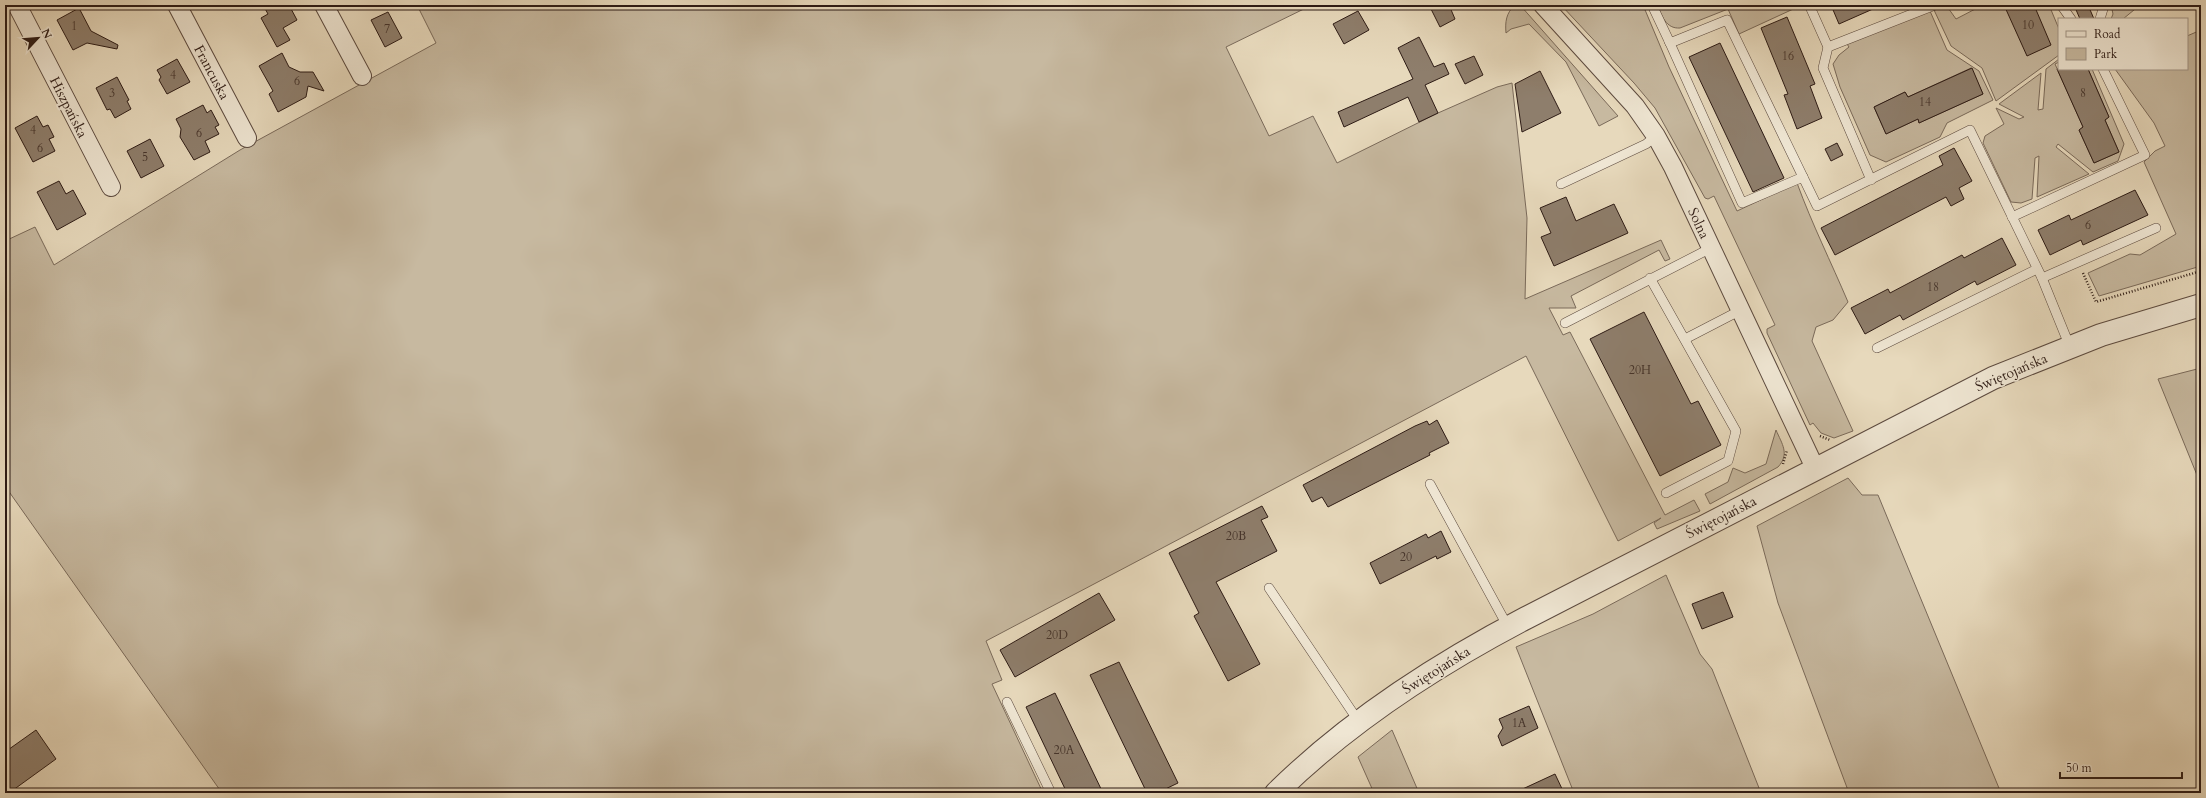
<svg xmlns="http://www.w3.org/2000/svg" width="2206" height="798" viewBox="0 0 2206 798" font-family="Cardo,serif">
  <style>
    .green { fill: #c7b9a0; stroke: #7a6a5a; fill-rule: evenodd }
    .building { fill: #8e7e6c; stroke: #2d1b15 }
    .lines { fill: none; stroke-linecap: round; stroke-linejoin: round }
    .service-casing { stroke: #5c4a3f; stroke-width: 10 }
    .minor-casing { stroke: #5c4a3f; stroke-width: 20 }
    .tertiary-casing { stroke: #5c4a3f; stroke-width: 24 }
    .path { stroke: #2d1b15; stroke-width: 2.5; stroke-dasharray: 1 2; stroke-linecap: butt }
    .service { stroke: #efe6d3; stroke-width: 9 }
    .minor { stroke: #efe6d3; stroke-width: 18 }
    .tertiary { stroke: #efe6d3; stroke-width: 22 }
    .labels { text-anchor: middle; stroke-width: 3.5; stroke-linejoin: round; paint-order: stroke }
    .number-label { font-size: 12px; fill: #45342b }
    .street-label { font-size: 14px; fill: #2d1b15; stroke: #efe6d3 }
  </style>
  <rect width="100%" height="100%" fill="#e7d9bc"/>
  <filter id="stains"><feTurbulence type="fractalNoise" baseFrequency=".005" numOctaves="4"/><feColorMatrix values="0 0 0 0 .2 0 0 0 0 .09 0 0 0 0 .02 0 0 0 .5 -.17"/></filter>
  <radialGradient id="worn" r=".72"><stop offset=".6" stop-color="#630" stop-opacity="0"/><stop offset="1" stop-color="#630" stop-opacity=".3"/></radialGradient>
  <g class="green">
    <path d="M 417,5 L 1312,5 L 1226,47 L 1269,136 L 1313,116 L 1337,163 L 1438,113 L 1497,87 L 1512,83 L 1527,218 L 1525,299 L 1661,240 L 1670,259 L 1665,261 L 1659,250 L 1571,296 L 1576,308 L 1549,308 L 1563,335 L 1570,332 L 1665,515 L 1694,500 L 1700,511 L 1657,529 L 1654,523 L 1661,518 L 1618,541 L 1526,356 L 986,641 L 1002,680 L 992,684 L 1043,793 L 222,793 L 5,486 L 5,241 L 35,227 L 54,265 L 240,150 L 436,43 Z"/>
    <path d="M 1515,5 L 1520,5 L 1618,116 L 1599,126 L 1566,62 L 1529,24 L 1511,29 L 1506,33 C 1505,22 1506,13 1515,5 Z"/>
    <path d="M 1561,5 L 1635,5 L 1637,7 L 1643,5 L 1669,67 L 1737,211 L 1797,183 C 1812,224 1831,262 1848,302 L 1833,320 L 1816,327 L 1812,341 L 1853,431 L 1834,438 L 1821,433 L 1813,423 L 1810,425 L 1767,333 L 1767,329 L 1775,325 L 1714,196 L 1708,199 L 1705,198 L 1655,108 L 1634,83 Z"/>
    <path d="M 1657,5 L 1802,5 L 1739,34 L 1728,9 L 1680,28 C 1666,29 1662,16 1657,5 Z"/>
    <path d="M 1946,5 L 1956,19 L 1983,5 L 2049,5 L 2059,29 L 2059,55 L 1996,101 L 1982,68 L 1951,46 L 1934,10 Z"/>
    <path d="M 2111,5 L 2140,5 L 2123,19 L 2111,19 L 2113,14 Z"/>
    <path d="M 1930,11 L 1947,50 L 1979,71 L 1993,100 L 1947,123 L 1940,137 L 1886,162 L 1870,155 L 1840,87 L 1833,64 L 1839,55 L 1849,47 L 1847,44 ZM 1971,68 L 1983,94 L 1919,123 L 1918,119 L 1886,134 L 1874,107 L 1905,92 L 1908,97 Z"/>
    <path d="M 2201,30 L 2201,266 L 2099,296 L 2088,273 L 2130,254 L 2140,255 L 2176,234 L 2144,162 L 2155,151 L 2165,146 L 2154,123 L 2115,69 L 2187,69 L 2187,36 Z"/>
    <path d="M 2059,59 L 2059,62 L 2055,64 L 2083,127 L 2079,130 L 2094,163 L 2119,152 L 2105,120 L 2109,117 L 2088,69 L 2092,69 L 2124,144 L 2118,161 L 2093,172 L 2058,144 L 2056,147 L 2089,174 L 2037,197 L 2039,156 L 2035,158 L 2032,199 L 2021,203 L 2011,202 L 1983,143 L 1985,136 L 2004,124 L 1996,108 L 2019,119 L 2024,117 L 1999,104 L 2041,73 L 2038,110 L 2043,109 L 2046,69 Z"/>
    <path d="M 2201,368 L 2201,485 L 2158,379 Z"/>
    <path d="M 1776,430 C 1782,444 1790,454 1778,467 L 1710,504 L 1705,494 L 1728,482 L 1733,468 L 1745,473 L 1766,464 Z"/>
    <path d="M 1848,478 L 1862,495 L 1878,495 L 2001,793 L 1849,793 L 1778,603 L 1757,526 Z"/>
    <path d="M 1666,575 L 1700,654 L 1712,669 L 1761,793 L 1574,793 L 1516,647 L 1593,614 Z"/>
    <path d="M 1392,730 L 1419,793 L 1374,793 L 1358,757 Z"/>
  </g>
  <g class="building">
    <path d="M 263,5 L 289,5 L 297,20 L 283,28 L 290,40 L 277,47 L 261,18 L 268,14 Z"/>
    <path d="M 1439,5 L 1449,5 L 1455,19 L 1440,27 L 1431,9 Z"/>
    <path d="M 1831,5 L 1882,5 L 1839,24 Z"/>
    <path d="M 2004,5 L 2034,5 L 2051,45 L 2027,56 Z"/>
    <path d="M 2074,5 L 2088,5 L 2094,19 L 2080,19 Z"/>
    <path d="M 79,8 L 91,31 L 118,45 L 117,49 L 87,43 L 73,50 L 57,20 Z"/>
    <path d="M 1358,11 L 1369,30 L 1344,44 L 1333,24 Z"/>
    <path d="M 388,12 L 402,38 L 385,47 L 371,20 Z"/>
    <path d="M 1787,17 L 1815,84 L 1810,86 L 1822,118 L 1797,129 L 1784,95 L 1788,94 L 1761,28 Z"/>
    <path d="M 1419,37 L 1434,67 L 1444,63 L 1449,74 L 1425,85 L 1438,113 L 1419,122 L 1408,97 L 1344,127 L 1338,112 L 1413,79 L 1398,48 Z"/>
    <path d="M 1720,43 L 1784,178 L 1753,192 L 1689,57 Z"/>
    <path d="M 282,53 L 289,67 L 300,72 L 313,72 L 324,91 L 308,86 L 306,97 L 278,112 L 269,94 L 273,91 L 259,66 Z"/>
    <path d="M 1474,56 L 1483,75 L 1465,84 L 1455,64 Z"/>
    <path d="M 177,59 L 190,82 L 167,94 L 159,80 L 161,77 L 157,70 Z"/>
    <path d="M 1972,68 L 1983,94 L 1919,123 L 1918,119 L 1886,134 L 1874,107 L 1905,92 L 1908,97 Z"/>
    <path d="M 2057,69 L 2088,69 L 2109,117 L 2105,120 L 2119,152 L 2094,163 L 2079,130 L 2083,127 Z"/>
    <path d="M 1540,71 L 1561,113 L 1522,132 L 1515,84 Z"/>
    <path d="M 117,77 L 129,100 L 127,101 L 131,109 L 115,118 L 110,109 L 107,110 L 96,88 Z"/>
    <path d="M 203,105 L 207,113 L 211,110 L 219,125 L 215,127 L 219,134 L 205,141 L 210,152 L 194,160 L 180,137 L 181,129 L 176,119 Z"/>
    <path d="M 37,116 L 43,127 L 48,125 L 54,137 L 49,139 L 55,151 L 33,162 L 15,128 Z"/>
    <path d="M 150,139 L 164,166 L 141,178 L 127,151 Z"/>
    <path d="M 1837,143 L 1843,155 L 1831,161 L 1825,149 Z"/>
    <path d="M 1954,148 L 1972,181 L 1959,188 L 1964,199 L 1951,206 L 1946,197 L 1835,255 L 1821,228 L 1943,165 L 1939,156 Z"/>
    <path d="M 59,181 L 66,194 L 73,190 L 86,214 L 57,230 L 37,192 Z"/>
    <path d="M 2135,190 L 2148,215 L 2083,245 L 2081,240 L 2050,255 L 2038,230 L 2069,215 L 2071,220 Z"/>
    <path d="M 1566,197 L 1576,221 L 1614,204 L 1628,233 L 1554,266 L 1541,237 L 1551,233 L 1540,208 Z"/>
    <path d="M 2002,238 L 2016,265 L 1977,285 L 1975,281 L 1903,320 L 1900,315 L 1865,334 L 1851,308 L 1888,289 L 1890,293 L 1962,255 L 1964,258 Z"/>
    <path d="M 1644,312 L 1691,404 L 1698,401 L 1721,445 L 1660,476 L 1590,339 Z"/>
    <path d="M 1437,420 L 1449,443 L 1429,453 L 1430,455 L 1328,507 L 1322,497 L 1312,502 L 1303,485 L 1415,426 L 1427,421 L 1429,425 Z"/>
    <path d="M 1262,506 L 1268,517 L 1261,520 L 1277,551 L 1216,582 L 1260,664 L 1228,681 L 1194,616 L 1199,613 L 1169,553 Z"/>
    <path d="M 1441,531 L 1451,552 L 1437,559 L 1436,556 L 1380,584 L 1370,563 L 1426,534 L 1428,538 Z"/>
    <path d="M 1723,592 L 1733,617 L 1702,629 L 1692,604 Z"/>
    <path d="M 1099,593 L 1115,620 L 1015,677 L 1000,650 Z"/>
    <path d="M 1119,662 L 1178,783 L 1157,793 L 1147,793 L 1090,675 Z"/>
    <path d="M 1055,693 L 1103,793 L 1067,793 L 1026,707 Z"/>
    <path d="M 1529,706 L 1538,728 L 1502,746 L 1498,736 L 1503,728 L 1499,719 Z"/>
    <path d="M 36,730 L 56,759 L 9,793 L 5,793 L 5,752 Z"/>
    <path d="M 1555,774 L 1564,793 L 1514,793 Z"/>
  </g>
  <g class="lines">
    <g class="service-casing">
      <g id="service">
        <path d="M 1652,5 L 1670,43 L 1727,20 L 1817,206 L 1970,130 L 2042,278 L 2070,347"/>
        <path d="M 2061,5 L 2071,19"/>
        <path d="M 1811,9 L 1828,47"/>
        <path d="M 2100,19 L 2103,9 L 2102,5"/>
        <path d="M 1669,41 L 1742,203 L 1803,177"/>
        <path d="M 1871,180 L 1823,68 L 1828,47 L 1935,5"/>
        <path d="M 1561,184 L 1646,144 L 1656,136"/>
        <path d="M 2012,217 L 2145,155 L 2103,69"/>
        <path d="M 1650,278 L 1736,431 L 1728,461 L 1666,493"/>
        <path d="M 2042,278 L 2156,228"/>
        <path d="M 1565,323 L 1711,248"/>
        <path d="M 1685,339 L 1741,310"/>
        <path d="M 1877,348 L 2037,269"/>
        <path d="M 1430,484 L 1508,627"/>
        <path d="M 1269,588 L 1359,722"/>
        <path d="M 1007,702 L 1051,793"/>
      </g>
    </g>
    <g class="minor-casing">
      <g id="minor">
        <path d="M 17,5 L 111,187"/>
        <path d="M 177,5 L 247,138"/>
        <path d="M 324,5 L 362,76"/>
        <path d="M 1543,5 L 1635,106 L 1656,136 L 1673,167 L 1815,468"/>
      </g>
    </g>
    <g class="tertiary-casing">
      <path id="tertiary" d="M 1276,793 C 1349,721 1436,665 1526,618 L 1993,378 L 2101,335 L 2201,305"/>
    </g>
    <g class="path">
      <path d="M 2083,273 L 2096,302 L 2201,271"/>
      <path d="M 1820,436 L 1830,440"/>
      <path d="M 1783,464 L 1787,450"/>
    </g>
    <use href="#service" class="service"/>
    <use href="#minor" class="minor"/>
    <use href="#tertiary" class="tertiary"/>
  </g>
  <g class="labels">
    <g class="number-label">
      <text x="2028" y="29">10</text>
      <text x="74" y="30">1</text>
      <text x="387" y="33">7</text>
      <text x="1788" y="60">16</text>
      <text x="173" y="79">4</text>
      <text x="297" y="85">6</text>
      <text x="112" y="97">3</text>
      <text x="2083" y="97">8</text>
      <text x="1925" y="106">14</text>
      <text x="33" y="134">4</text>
      <text x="199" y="137">6</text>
      <text x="40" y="152">6</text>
      <text x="145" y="161">5</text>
      <text x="2088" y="229">6</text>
      <text x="1933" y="291">18</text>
      <text x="1640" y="374">20H</text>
      <text x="1236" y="540">20B</text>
      <text x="1406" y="561">20</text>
      <text x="1057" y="639">20D</text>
      <text x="1519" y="727">1A</text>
      <text x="1064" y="754">20A</text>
    </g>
    <g class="street-label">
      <text transform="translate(212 72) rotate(62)" y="5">Francuska</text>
      <text transform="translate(69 107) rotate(63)" y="5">Hiszpańska</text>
      <text transform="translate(1699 223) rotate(65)" y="5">Solna</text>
      <text transform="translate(2011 372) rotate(-23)" y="5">Świętojańska</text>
      <text transform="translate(1721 517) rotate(-27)" y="5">Świętojańska</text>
      <text transform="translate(1436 670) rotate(-32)" y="5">Świętojańska</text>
    </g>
  </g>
  <rect width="2206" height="798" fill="none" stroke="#e7d9bc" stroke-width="20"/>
  <rect x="6" y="6" width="2194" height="786" fill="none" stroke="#2d1b15" stroke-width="2"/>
  <rect x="10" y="10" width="2186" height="778" fill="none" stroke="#2d1b15"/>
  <rect x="2058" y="18" width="130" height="52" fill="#efe6d3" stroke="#a19587"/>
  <rect x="2066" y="31" width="20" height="6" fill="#efe6d3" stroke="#a19587"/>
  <text x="2094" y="38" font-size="12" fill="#2d1b15">Road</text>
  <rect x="2066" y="48" width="20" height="12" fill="#c7b9a0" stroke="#a19587"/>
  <text x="2094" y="58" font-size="12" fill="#2d1b15">Park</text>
  <g transform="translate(38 38) rotate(64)" stroke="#efe6d3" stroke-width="3" paint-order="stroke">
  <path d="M0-3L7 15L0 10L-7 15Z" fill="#2d1b15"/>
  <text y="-6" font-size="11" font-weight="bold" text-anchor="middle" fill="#2d1b15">N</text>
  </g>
  <path d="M2060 772v6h122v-6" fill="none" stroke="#2d1b15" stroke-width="2"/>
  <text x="2066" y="772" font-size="12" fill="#2d1b15" stroke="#efe6d3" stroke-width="3" paint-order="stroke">50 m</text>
  <rect width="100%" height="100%" filter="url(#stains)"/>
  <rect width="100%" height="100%" fill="url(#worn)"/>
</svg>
